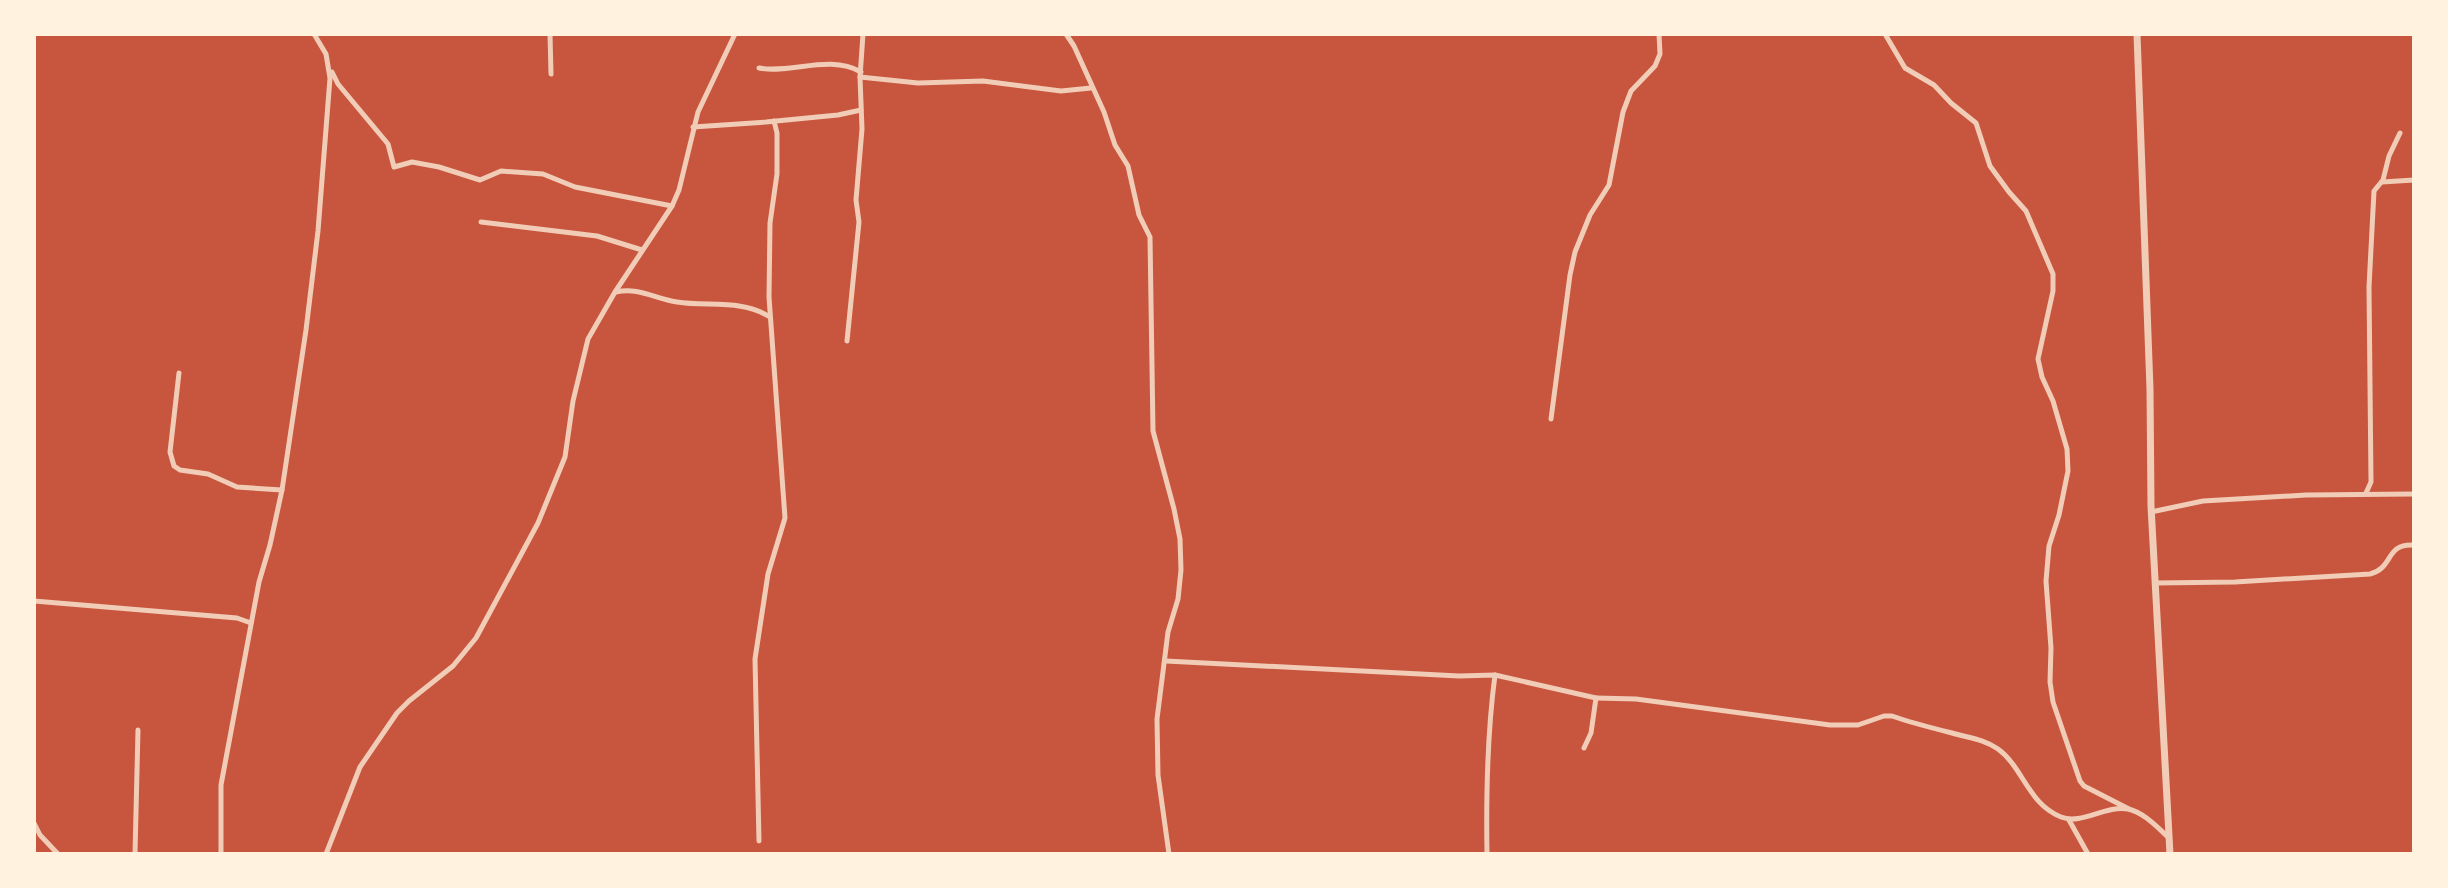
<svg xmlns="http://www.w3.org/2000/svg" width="2448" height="888" viewBox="0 0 2448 888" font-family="Quicksand,sans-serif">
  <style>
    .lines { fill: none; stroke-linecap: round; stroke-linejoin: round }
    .minor { stroke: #f1ccb7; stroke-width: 5 }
    .tertiary { stroke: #f1ccb7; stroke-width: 7 }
  </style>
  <rect width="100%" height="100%" fill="#c8553d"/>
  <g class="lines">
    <g class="minor">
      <path d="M 550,34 L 551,74"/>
      <path d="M 1066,34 L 1074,46 L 1104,112 L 1115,145 L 1128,166 L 1139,215 L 1150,237 L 1153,431 L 1174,509 L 1180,539 L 1181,570 L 1178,599 L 1168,632 L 1157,719 L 1158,775 L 1169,854"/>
      <path d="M 1885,34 L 1905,68 L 1934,85 L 1951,103 L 1976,123 L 1990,166 L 2009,192 L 2026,211 L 2053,274 L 2053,291 L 2038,359 L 2042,377 L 2053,401 L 2067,449 L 2068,471 L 2059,515 L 2049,546 L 2046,581 L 2051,648 L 2050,682 L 2053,702 L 2080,781 L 2084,786 L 2129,809"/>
      <path d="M 759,68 C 792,74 829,54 861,72"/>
      <path d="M 332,72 L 338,84 L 388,144 L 394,167 L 412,162 L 439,167 L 480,180 L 501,171 L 543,174 L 575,187 L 672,206"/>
      <path d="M 860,77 L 918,83 L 983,81 L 1061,91 L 1091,88"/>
      <path d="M 693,127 L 766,122 L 838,115 L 861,110"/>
      <path d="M 2382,182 L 2414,180"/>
      <path d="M 481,222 L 597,236 L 642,250"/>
      <path d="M 616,292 C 639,287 655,299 677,302 C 708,307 742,299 770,317"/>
      <path d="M 847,341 L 859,222 L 856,200 L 862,129 L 860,77 L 863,34"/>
      <path d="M 179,373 L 170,452 L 174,466 L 180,470 L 208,474 L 237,487 L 282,490"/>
      <path d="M 1551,419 L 1570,275 L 1575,252 L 1590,215 L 1609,185 L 1623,112 L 1631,91 L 1655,66 L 1660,54 L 1659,34"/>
      <path d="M 2366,493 L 2371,482 L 2369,287 L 2374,191 L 2383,180 L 2389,156 L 2400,133"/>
      <path d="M 2151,512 L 2203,501 L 2306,495 L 2414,494"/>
      <path d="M 2155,583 L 2235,582 L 2370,574 C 2394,568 2385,543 2414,545"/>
      <path d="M 34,601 L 237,618 L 251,623"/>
      <path d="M 1166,661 L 1459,676 L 1495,675 L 1596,698 L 1591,733 L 1584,748"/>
      <path d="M 1596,698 L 1636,699 L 1830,725 L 1858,725 L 1884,716 L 1892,716 C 1912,723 1932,728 1952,733 C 1969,738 1984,739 1998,749 C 2023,767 2028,804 2061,817 C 2082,825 2105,805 2128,809 C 2143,812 2157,827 2168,837"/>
      <path d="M 2069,820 L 2088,854"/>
      <path d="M 34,823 L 40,835 L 58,854"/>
      <path d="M 759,841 L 755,659 L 768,574 L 785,518 L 769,297 L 770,223 L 777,174 L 777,133 L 774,121"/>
      <path d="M 135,854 L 138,730"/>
      <path d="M 221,854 L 221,785 L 259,582 L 270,545 L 282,490 L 306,330 L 318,231 L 330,78 L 326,54 L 314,34"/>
      <path d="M 326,854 L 360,767 L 397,713 L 409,701 L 453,666 L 476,638 L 538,523 L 565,457 L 573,401 L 588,339 L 615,292 L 672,206 L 679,190 L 698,112 L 735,34"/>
      <path d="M 1487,854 C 1486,794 1487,735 1495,675"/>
    </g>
    <path class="tertiary" d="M 2137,34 L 2150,389 L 2151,506 L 2170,854"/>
  </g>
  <rect width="2448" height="888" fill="none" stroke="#fff3e0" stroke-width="72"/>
</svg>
